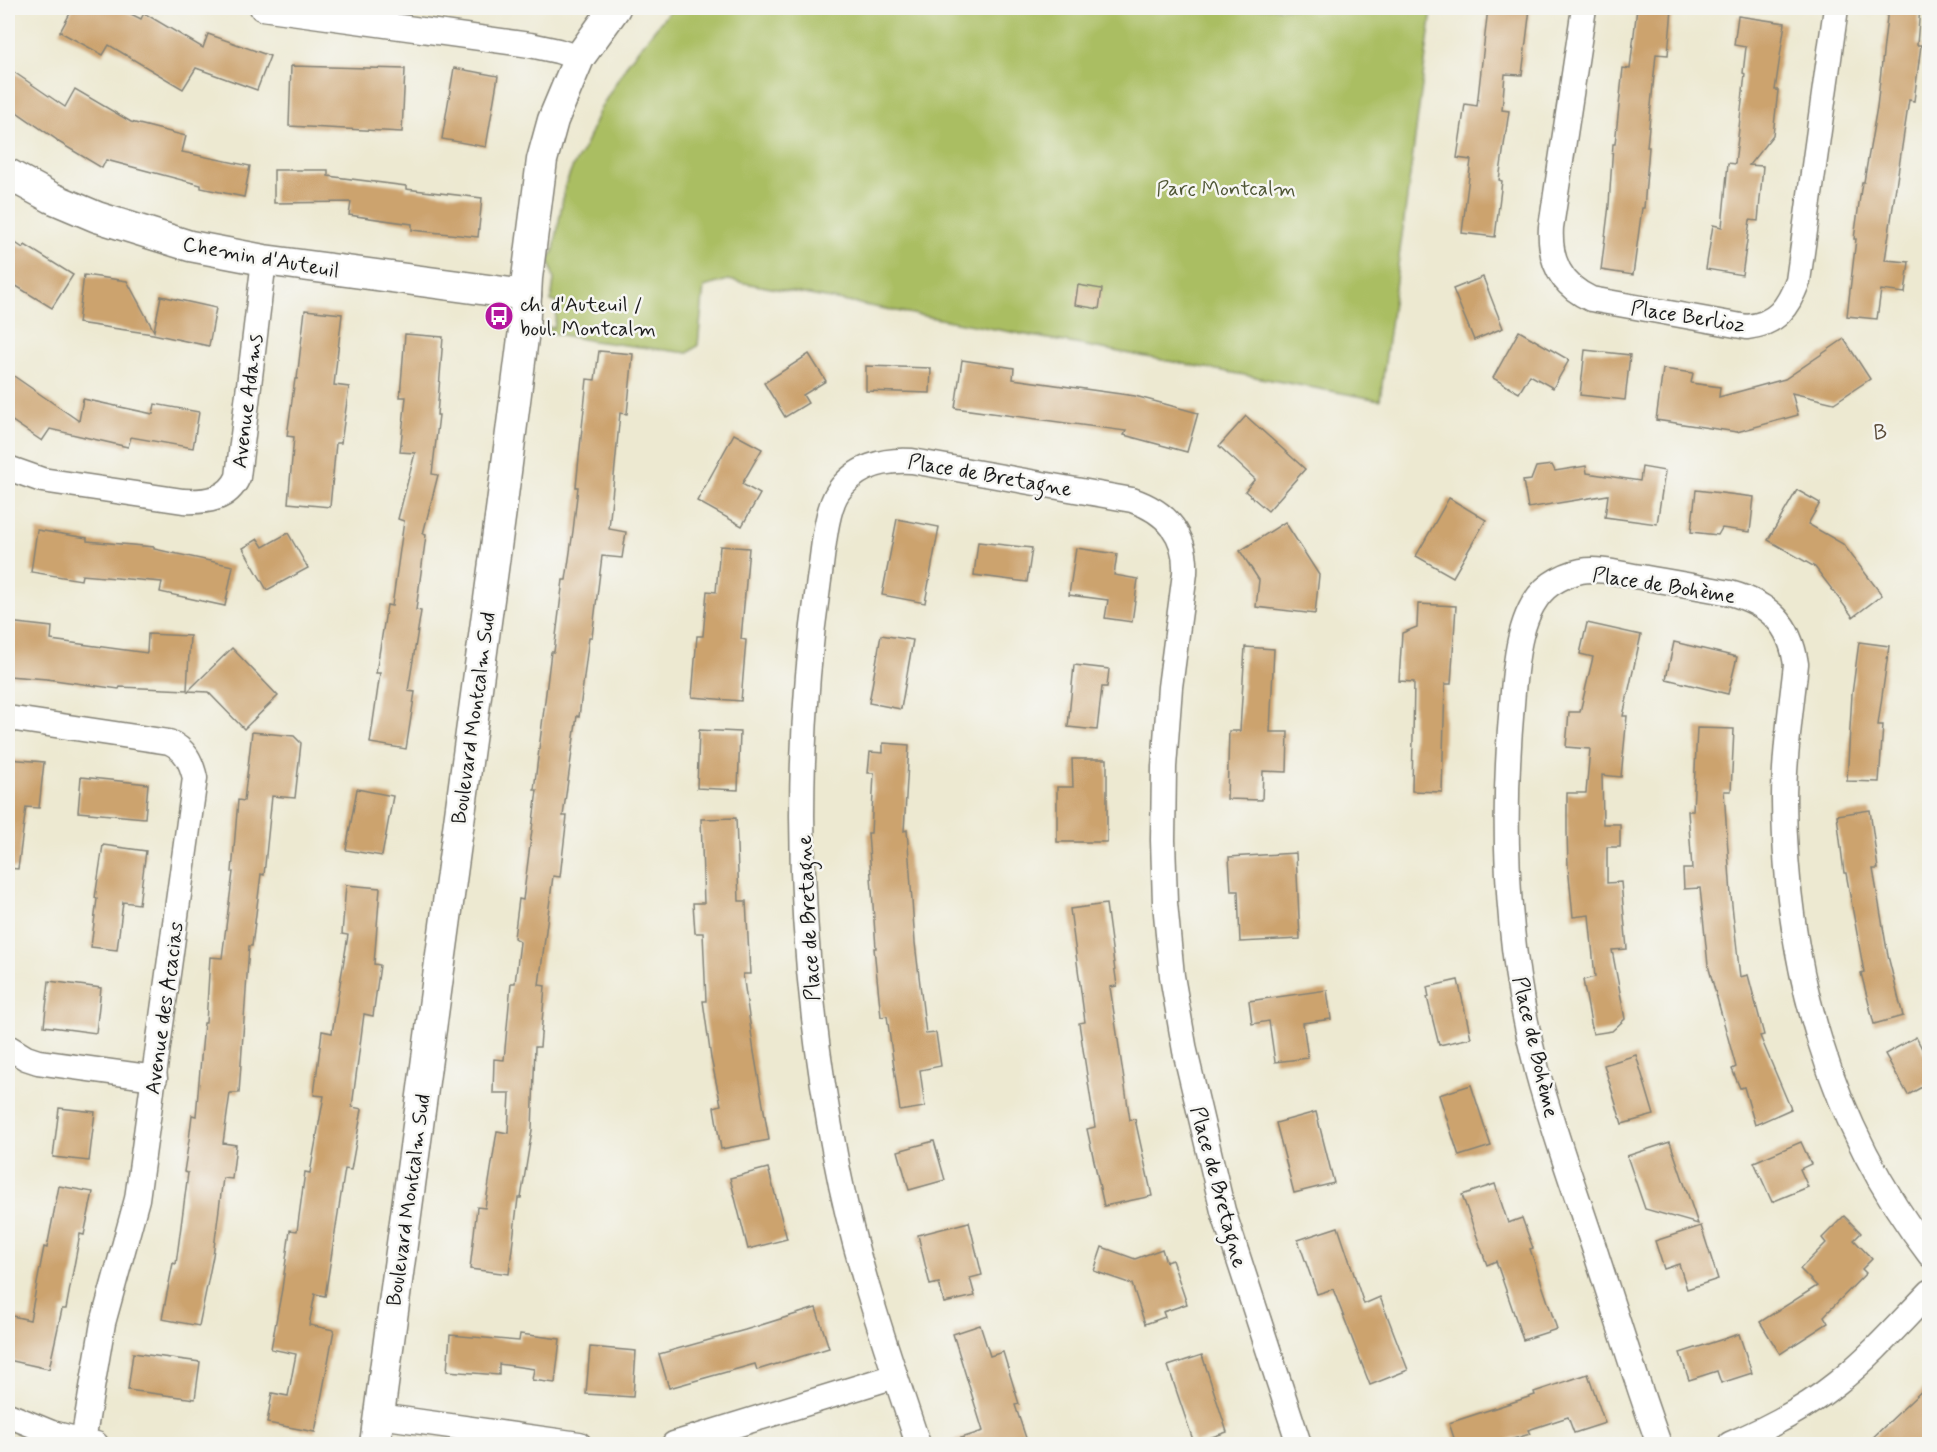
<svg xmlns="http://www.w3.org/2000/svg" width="1937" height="1452" viewBox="0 0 1937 1452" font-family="Mynerve,sans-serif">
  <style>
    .green { fill: #aabe62; stroke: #636d3f; stroke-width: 1.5 }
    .building { fill: #cca36e }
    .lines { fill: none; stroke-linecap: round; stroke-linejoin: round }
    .minor-casing { stroke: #848276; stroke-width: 27 }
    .tertiary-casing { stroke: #848276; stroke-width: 33 }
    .minor { stroke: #fff; stroke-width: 24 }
    .tertiary { stroke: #fff; stroke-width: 30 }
    .labels { text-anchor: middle; stroke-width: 5; stroke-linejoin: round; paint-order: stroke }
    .park-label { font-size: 21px; fill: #4e5534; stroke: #f6f6f2 }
    .street-label { font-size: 21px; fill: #1c1c1c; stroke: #f6f6f2 }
    .poi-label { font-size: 21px; fill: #1c1c1c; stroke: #f6f6f2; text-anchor: start }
    .neighbourhood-label { font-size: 22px; letter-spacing: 1.5px; fill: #5a4b39; stroke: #f6f6f2 }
  </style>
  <rect width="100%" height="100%" fill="#f6f6f2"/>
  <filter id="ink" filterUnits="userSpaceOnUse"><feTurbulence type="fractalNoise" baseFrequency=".0167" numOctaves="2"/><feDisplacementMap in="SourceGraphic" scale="12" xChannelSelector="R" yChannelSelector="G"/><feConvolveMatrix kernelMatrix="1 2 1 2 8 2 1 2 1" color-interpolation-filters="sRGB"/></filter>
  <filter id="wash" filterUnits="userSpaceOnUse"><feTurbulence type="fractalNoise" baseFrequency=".008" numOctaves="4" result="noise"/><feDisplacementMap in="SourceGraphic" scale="24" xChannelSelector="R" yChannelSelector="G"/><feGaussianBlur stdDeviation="1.35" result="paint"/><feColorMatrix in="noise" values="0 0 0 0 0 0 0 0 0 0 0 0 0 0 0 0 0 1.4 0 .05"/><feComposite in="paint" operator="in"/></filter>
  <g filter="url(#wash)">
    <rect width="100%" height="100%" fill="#ede9d1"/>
    <path class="green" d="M 672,8 L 1431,8 L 1431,18 L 1380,400 L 728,280 L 704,287 L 698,345 L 688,353 L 593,341 L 547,332 L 548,327 L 554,328 L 558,303 L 551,301 L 554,280 L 549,259 L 554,250 L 565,186 L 573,166 L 583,151 L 600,109 L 629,61 Z"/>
    <g id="blocks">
      <g class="building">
        <path d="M 73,8 L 119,8 L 141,19 L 144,13 L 203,48 L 208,34 L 270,56 L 257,90 L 196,68 L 183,89 L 109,45 L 103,55 L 60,32 Z"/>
        <path d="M 1488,8 L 1530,8 L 1522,75 L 1505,74 L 1502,110 L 1509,111 L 1499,180 L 1502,181 L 1495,237 L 1462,233 L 1471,160 L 1457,158 L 1465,104 L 1477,106 Z"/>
        <path d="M 1637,8 L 1672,8 L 1668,55 L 1656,54 L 1647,147 L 1649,147 L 1644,208 L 1642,208 L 1633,275 L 1601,270 L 1609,205 L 1613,144 L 1615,144 L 1623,68 L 1630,69 Z"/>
        <path d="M 1888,8 L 1920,8 L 1917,45 L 1921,45 L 1914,101 L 1909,100 L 1885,260 L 1909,262 L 1905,293 L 1881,290 L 1877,319 L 1847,316 L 1856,239 L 1854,239 L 1862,182 L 1864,182 L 1877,107 Z"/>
        <path d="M 1738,16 L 1785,23 L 1775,90 L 1778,90 L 1773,135 L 1749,165 L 1763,166 L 1758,221 L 1750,220 L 1742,275 L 1706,269 L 1713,225 L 1722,227 L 1728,163 L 1735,164 L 1745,74 L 1743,73 L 1746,47 L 1734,45 Z"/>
        <path d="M 291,66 L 405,69 L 402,132 L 289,126 Z"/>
        <path d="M 8,68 L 65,107 L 75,89 L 131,122 L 186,136 L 182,152 L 250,166 L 244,197 L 201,188 L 201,185 L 106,160 L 102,168 L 57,141 L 57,140 L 8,106 Z"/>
        <path d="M 454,68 L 498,76 L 486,147 L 442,139 Z"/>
        <path d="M 274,170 L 328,170 L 328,176 L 406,186 L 406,189 L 482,198 L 478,237 L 412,230 L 412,224 L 349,215 L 351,202 L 274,203 Z"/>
        <path d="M 8,238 L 23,248 L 25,245 L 73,275 L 52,308 L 8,281 Z"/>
        <path d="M 84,275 L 127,281 L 154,331 L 161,296 L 216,308 L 209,346 L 153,334 L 78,323 Z"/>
        <path d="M 1483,277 L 1503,328 L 1474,340 L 1453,289 Z"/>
        <path d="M 1078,285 L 1102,289 L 1099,309 L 1075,305 Z"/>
        <path d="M 305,310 L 342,314 L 334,385 L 349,387 L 341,443 L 336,443 L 330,507 L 288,503 L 294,437 L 287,436 L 295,379 L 297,379 Z"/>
        <path d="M 1519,331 L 1569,360 L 1553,388 L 1530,375 L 1519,393 L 1493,378 Z"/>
        <path d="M 405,334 L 443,337 L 437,415 L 439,415 L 432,474 L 438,475 L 423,534 L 426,535 L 416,610 L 421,611 L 408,691 L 415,692 L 406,749 L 370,743 L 380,673 L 376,673 L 387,605 L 392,606 L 404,521 L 398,519 L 415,453 L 400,452 L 406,397 L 400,397 Z"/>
        <path d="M 1844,339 L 1870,379 L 1834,403 L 1792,393 L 1798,415 L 1737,432 L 1656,420 L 1663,369 L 1693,373 L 1691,383 L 1720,387 L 1719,397 L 1785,379 Z"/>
        <path d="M 1585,350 L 1630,355 L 1625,400 L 1580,395 Z"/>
        <path d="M 599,351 L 633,354 L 627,414 L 620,413 L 609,529 L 626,532 L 622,558 L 602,556 L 592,637 L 589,637 L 579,717 L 577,716 L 563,816 L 567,816 L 560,877 L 553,876 L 539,985 L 545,986 L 540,1047 L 535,1047 L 532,1130 L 521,1198 L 518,1198 L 509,1274 L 470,1269 L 477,1207 L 485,1208 L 497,1131 L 508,1133 L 510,1093 L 493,1093 L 494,1059 L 504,1060 L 511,983 L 515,983 L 520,942 L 514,938 L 519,899 L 523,900 L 537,790 L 534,790 L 551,652 L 554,652 L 563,580 L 566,580 L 573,531 L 578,487 L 576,487 L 587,379 L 595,380 Z"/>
        <path d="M 809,354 L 826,381 L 803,395 L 808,403 L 785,417 L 764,383 Z"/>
        <path d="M 962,360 L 1014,368 L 1013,379 L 1135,396 L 1198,413 L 1187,452 L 1124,435 L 1126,431 L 955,408 Z"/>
        <path d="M 866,366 L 931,368 L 930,393 L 866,391 Z"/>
        <path d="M 8,372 L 79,421 L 83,399 L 153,414 L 155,404 L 199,412 L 193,448 L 131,437 L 128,447 L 50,429 L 42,441 L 8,418 Z"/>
        <path d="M 1246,416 L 1305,469 L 1268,511 L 1245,491 L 1255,479 L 1219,446 Z"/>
        <path d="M 734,434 L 762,449 L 742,484 L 760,494 L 742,526 L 697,501 Z"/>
        <path d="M 1552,465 L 1555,471 L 1586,466 L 1587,473 L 1640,481 L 1642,467 L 1665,471 L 1657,524 L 1605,517 L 1608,495 L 1528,508 L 1523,481 L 1531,480 L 1536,467 Z"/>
        <path d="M 1696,490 L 1754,497 L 1750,532 L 1722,528 L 1718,535 L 1691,532 Z"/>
        <path d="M 1797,490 L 1820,503 L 1808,524 L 1843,544 L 1882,595 L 1853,617 L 1815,567 L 1768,540 Z"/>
        <path d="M 1449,498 L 1486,520 L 1453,577 L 1416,556 Z"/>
        <path d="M 897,519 L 939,527 L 925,603 L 882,595 Z"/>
        <path d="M 1285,522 L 1319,575 L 1315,614 L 1256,607 L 1259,580 L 1240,551 Z"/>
        <path d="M 37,530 L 87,538 L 87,541 L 154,547 L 154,549 L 233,566 L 225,606 L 160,592 L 162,582 L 82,575 L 81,580 L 31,572 Z"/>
        <path d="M 288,533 L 308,568 L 267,590 L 243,548 L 258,539 L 263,547 Z"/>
        <path d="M 978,542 L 1032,548 L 1027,582 L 974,575 Z"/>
        <path d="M 720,546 L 749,548 L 741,639 L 746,640 L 741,701 L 692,697 L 697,636 L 703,636 L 707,591 L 716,592 Z"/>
        <path d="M 1076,548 L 1117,554 L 1114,575 L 1138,579 L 1132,622 L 1105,618 L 1108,600 L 1069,595 Z"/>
        <path d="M 1418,604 L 1456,606 L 1451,684 L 1445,684 L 1442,792 L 1412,791 L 1414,682 L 1399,681 L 1402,633 L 1417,627 Z"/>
        <path d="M 8,622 L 52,627 L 51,640 L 147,653 L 148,634 L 190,636 L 187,690 L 120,687 L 119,689 L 47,679 L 8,676 Z"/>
        <path d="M 1587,623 L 1641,635 L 1623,716 L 1627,716 L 1621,777 L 1602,775 L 1603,824 L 1620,824 L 1620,847 L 1607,847 L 1607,883 L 1621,882 L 1627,949 L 1612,950 L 1625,1019 L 1612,1031 L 1593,1034 L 1583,980 L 1595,977 L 1589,915 L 1573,917 L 1568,866 L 1567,831 L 1567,793 L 1586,793 L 1590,749 L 1566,747 L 1569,712 L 1580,712 L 1593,657 L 1580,654 Z"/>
        <path d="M 881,635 L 913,640 L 901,709 L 869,703 Z"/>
        <path d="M 1674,642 L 1737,657 L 1728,694 L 1666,679 Z"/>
        <path d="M 1859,642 L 1889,646 L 1878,725 L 1883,725 L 1879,782 L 1847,781 L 1852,694 Z"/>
        <path d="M 1245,647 L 1274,649 L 1270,732 L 1288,732 L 1287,772 L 1263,771 L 1262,800 L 1227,799 L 1229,731 L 1240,731 Z"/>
        <path d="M 232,648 L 278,696 L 244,729 L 208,692 L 188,691 Z"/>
        <path d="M 1074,665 L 1109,669 L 1107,687 L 1102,687 L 1097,730 L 1068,727 Z"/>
        <path d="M 1697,728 L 1734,729 L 1731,791 L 1724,791 L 1731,896 L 1740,977 L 1748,975 L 1764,1035 L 1760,1036 L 1791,1109 L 1755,1125 L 1744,1087 L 1740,1088 L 1732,1069 L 1736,1067 L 1708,965 L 1700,888 L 1684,889 L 1683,869 L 1692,869 L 1688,811 L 1693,811 Z"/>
        <path d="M 699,730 L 740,732 L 738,790 L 697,788 Z"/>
        <path d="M 252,732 L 294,736 L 301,743 L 295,798 L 272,796 L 264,875 L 261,874 L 252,946 L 249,946 L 239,1093 L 230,1093 L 223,1143 L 236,1145 L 232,1179 L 223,1178 L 213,1256 L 199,1326 L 162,1319 L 173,1263 L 176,1264 L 188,1173 L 184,1172 L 189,1140 L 192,1115 L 196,1116 L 204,1023 L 206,1023 L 210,957 L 222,958 L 233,872 L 232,872 L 238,800 L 244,801 Z"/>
        <path d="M 883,743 L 909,745 L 904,831 L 907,830 L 915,943 L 926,1034 L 936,1033 L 941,1066 L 920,1070 L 925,1107 L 900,1111 L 887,1016 L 881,1017 L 874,948 L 876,948 L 868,833 L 871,833 L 874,773 L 868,773 L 870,752 L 883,753 Z"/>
        <path d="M 8,759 L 44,762 L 39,808 L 26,807 L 18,869 L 8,868 Z"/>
        <path d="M 1072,759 L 1107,759 L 1107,842 L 1057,842 L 1057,787 L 1073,787 Z"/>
        <path d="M 81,777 L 148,784 L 145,818 L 78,812 Z"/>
        <path d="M 357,789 L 393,796 L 382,856 L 346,850 Z"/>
        <path d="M 1870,810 L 1878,869 L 1873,869 L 1888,956 L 1903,1016 L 1874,1024 L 1861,973 L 1864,972 L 1846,873 L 1844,873 L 1837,815 Z"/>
        <path d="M 736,818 L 739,901 L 746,901 L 750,974 L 743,974 L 754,1052 L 769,1140 L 721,1149 L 714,1107 L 721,1105 L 711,1058 L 703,1001 L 706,1001 L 703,933 L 695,933 L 693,903 L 704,903 L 701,819 Z"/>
        <path d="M 103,845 L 146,851 L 139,904 L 123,902 L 117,950 L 91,947 L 97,899 L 95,898 Z"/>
        <path d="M 1296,853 L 1300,939 L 1240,942 L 1238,891 L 1231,891 L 1229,857 Z"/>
        <path d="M 346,885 L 380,888 L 374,964 L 380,965 L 373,1016 L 364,1014 L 352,1107 L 362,1109 L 351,1170 L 345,1169 L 325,1296 L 315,1294 L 309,1325 L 334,1330 L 315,1432 L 267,1423 L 272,1393 L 288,1396 L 296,1354 L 271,1349 L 282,1289 L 290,1230 L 297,1231 L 305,1172 L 310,1173 L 324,1096 L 314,1095 L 322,1031 L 332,1033 L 348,935 L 342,934 Z"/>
        <path d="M 1106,904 L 1117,986 L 1110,987 L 1130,1120 L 1135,1119 L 1152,1196 L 1104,1206 L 1087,1129 L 1095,1127 L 1079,1023 L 1085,1022 L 1070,909 Z"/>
        <path d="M 1458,980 L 1471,1038 L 1439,1045 L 1427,997 L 1429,997 L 1427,987 Z"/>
        <path d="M 49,981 L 101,988 L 96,1033 L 44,1026 Z"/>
        <path d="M 1327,990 L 1331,1019 L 1303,1023 L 1308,1058 L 1275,1062 L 1269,1021 L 1252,1024 L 1249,1001 Z"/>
        <path d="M 1916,1037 L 1929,1062 L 1929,1083 L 1908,1095 L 1885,1054 Z"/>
        <path d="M 1636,1055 L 1654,1115 L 1622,1124 L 1604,1065 Z"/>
        <path d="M 1471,1085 L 1491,1146 L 1459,1156 L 1439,1095 Z"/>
        <path d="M 59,1108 L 95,1112 L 89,1161 L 53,1157 Z"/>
        <path d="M 1316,1112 L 1334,1183 L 1294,1193 L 1276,1123 Z"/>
        <path d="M 934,1141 L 945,1180 L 909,1190 L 898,1151 Z"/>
        <path d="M 1670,1142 L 1698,1224 L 1645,1209 L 1627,1156 Z"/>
        <path d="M 1801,1142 L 1811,1164 L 1800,1169 L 1808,1187 L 1772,1202 L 1754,1162 Z"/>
        <path d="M 768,1168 L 787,1239 L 748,1249 L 730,1178 Z"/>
        <path d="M 1495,1184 L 1508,1223 L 1522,1218 L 1533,1248 L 1530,1249 L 1557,1329 L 1523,1340 L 1496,1261 L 1487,1265 L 1462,1195 Z"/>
        <path d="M 59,1186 L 93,1192 L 84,1235 L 80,1234 L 66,1309 L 62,1309 L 49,1369 L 8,1360 L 8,1315 L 30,1320 L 44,1247 L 47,1248 Z"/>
        <path d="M 1844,1216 L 1861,1233 L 1854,1240 L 1872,1259 L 1862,1269 L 1866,1273 L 1824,1316 L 1828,1323 L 1780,1354 L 1760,1322 L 1817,1286 L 1800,1269 L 1826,1243 L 1822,1238 Z"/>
        <path d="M 969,1222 L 982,1275 L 970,1278 L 975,1296 L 944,1303 L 939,1283 L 930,1285 L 918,1235 Z"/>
        <path d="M 1701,1226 L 1718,1279 L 1687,1289 L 1679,1264 L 1664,1269 L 1655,1241 Z"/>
        <path d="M 1338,1227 L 1364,1304 L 1380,1297 L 1408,1370 L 1370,1385 L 1333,1289 L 1317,1294 L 1298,1240 Z"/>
        <path d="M 1102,1247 L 1135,1259 L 1162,1249 L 1166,1262 L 1172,1260 L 1187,1304 L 1163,1312 L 1165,1317 L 1145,1324 L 1132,1284 L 1094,1271 Z"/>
        <path d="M 816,1308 L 829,1348 L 757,1370 L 755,1364 L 669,1388 L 659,1354 L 745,1330 Z"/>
        <path d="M 980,1325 L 990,1356 L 1003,1352 L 1019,1404 L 1015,1405 L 1028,1444 L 952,1444 L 952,1441 L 983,1431 L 953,1334 Z"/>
        <path d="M 520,1334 L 560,1339 L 555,1383 L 532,1380 L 534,1369 L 499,1364 L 499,1375 L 447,1371 L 450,1335 L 519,1341 Z"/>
        <path d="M 1739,1334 L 1752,1373 L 1721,1383 L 1717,1371 L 1689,1380 L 1680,1353 Z"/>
        <path d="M 590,1347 L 636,1351 L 633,1397 L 586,1394 Z"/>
        <path d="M 133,1353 L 200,1362 L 195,1399 L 128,1390 Z"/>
        <path d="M 1202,1355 L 1227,1432 L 1194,1443 L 1168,1366 Z"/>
        <path d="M 1588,1374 L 1605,1423 L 1574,1433 L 1568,1417 L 1528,1430 L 1530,1434 L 1496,1444 L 1456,1444 L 1449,1423 L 1535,1395 L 1534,1392 Z"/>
        <path d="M 1929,1384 L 1929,1439 L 1924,1444 L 1866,1444 Z"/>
      </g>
    </g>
  </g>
  <g filter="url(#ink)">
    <use href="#blocks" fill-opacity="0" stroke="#848276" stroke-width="1.5"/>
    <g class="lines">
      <g class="minor-casing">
        <g id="minor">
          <path d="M 262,8 L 530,45 L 558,51 L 579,58"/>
          <path d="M 1584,8 L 1551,227 C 1549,260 1560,285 1591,299 L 1747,327 C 1777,324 1788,307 1798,281 L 1836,8"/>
          <path d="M 8,468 L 42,480 L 183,501 C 206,502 228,500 238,477 L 264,260"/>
          <path d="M 8,718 L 169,742 C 185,749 191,761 195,778 L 137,1199 L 103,1323 L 83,1441"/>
          <path d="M 8,1047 L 26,1058 L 38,1062 L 155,1078"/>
          <path d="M 8,1415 L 52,1433 L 96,1444"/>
          <path d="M 379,1416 L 579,1444"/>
          <path d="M 674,1444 L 895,1376"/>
          <path d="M 918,1444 C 887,1351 854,1256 836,1160 C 799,969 791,772 819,580 C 823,556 825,511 838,492 C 855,467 883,459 912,461 L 1132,500 C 1167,512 1187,535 1185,573 L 1170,687 L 1164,767 L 1163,840 L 1165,903 L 1172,976 L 1185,1051 L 1223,1211 L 1299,1444"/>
          <path d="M 1659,1444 C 1637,1384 1618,1321 1598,1260 C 1578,1198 1555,1137 1538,1074 C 1506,954 1501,827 1512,704 C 1515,667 1518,607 1551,584 C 1560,578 1571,573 1581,571 C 1598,568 1617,573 1634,576 C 1666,581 1698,587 1730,593 C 1769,604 1790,623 1796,664 C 1791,710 1784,755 1784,800 C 1785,964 1829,1124 1930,1255"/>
          <path d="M 1730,1444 C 1768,1428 1805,1409 1837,1383 C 1871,1356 1900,1323 1930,1292"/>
        </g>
      </g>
      <g class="tertiary-casing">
        <g id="tertiary">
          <path d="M 8,174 L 52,198 L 97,217 L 190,246 L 264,260 L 526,295"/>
          <path d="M 375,1444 L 502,503 L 524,330 L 527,278 L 542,160 L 553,120 L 579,58 L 615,8"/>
        </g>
      </g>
      <use href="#minor" class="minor"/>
      <use href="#tertiary" class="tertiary"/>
    </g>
  </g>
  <defs>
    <g id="bus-disc" transform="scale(1.5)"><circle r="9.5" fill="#b5179e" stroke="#f6f6f2"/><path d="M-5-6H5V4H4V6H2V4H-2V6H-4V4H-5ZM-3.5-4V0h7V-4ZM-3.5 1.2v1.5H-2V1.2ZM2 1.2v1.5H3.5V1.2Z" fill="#fff"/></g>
  </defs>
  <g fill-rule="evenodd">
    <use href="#bus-disc" x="499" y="316"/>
  </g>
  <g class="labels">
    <g class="park-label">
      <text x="1226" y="195">Parc Montcalm</text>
    </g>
    <g class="street-label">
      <text transform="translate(261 257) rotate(10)" y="7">Chemin d'Auteuil</text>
      <text transform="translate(1688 316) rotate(9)" y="7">Place Berlioz</text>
      <text transform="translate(247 401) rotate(-83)" y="7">Avenue Adams</text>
      <text transform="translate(990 475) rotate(10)" y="7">Place de Bretagne</text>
      <text transform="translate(1664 585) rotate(9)" y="7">Place de Bohème</text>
      <text transform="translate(473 718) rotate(-82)" y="7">Boulevard Montcalm Sud</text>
      <text transform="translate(808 918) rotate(-93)" y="7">Place de Bretagne</text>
      <text transform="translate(164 1008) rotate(-82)" y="7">Avenue des Acacias</text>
      <text transform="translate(1536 1047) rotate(77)" y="7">Place de Bohème</text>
      <text transform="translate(1219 1187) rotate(75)" y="7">Place de Bretagne</text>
      <text transform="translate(408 1200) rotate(-82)" y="7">Boulevard Montcalm Sud</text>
    </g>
    <g class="poi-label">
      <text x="520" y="311">ch. d'Auteuil /<tspan x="520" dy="24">boul. Montcalm</tspan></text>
    </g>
    <g class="neighbourhood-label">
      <text x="1881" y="440">B</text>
    </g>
  </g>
  <rect width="1937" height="1452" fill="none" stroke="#f6f6f2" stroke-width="30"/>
</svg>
